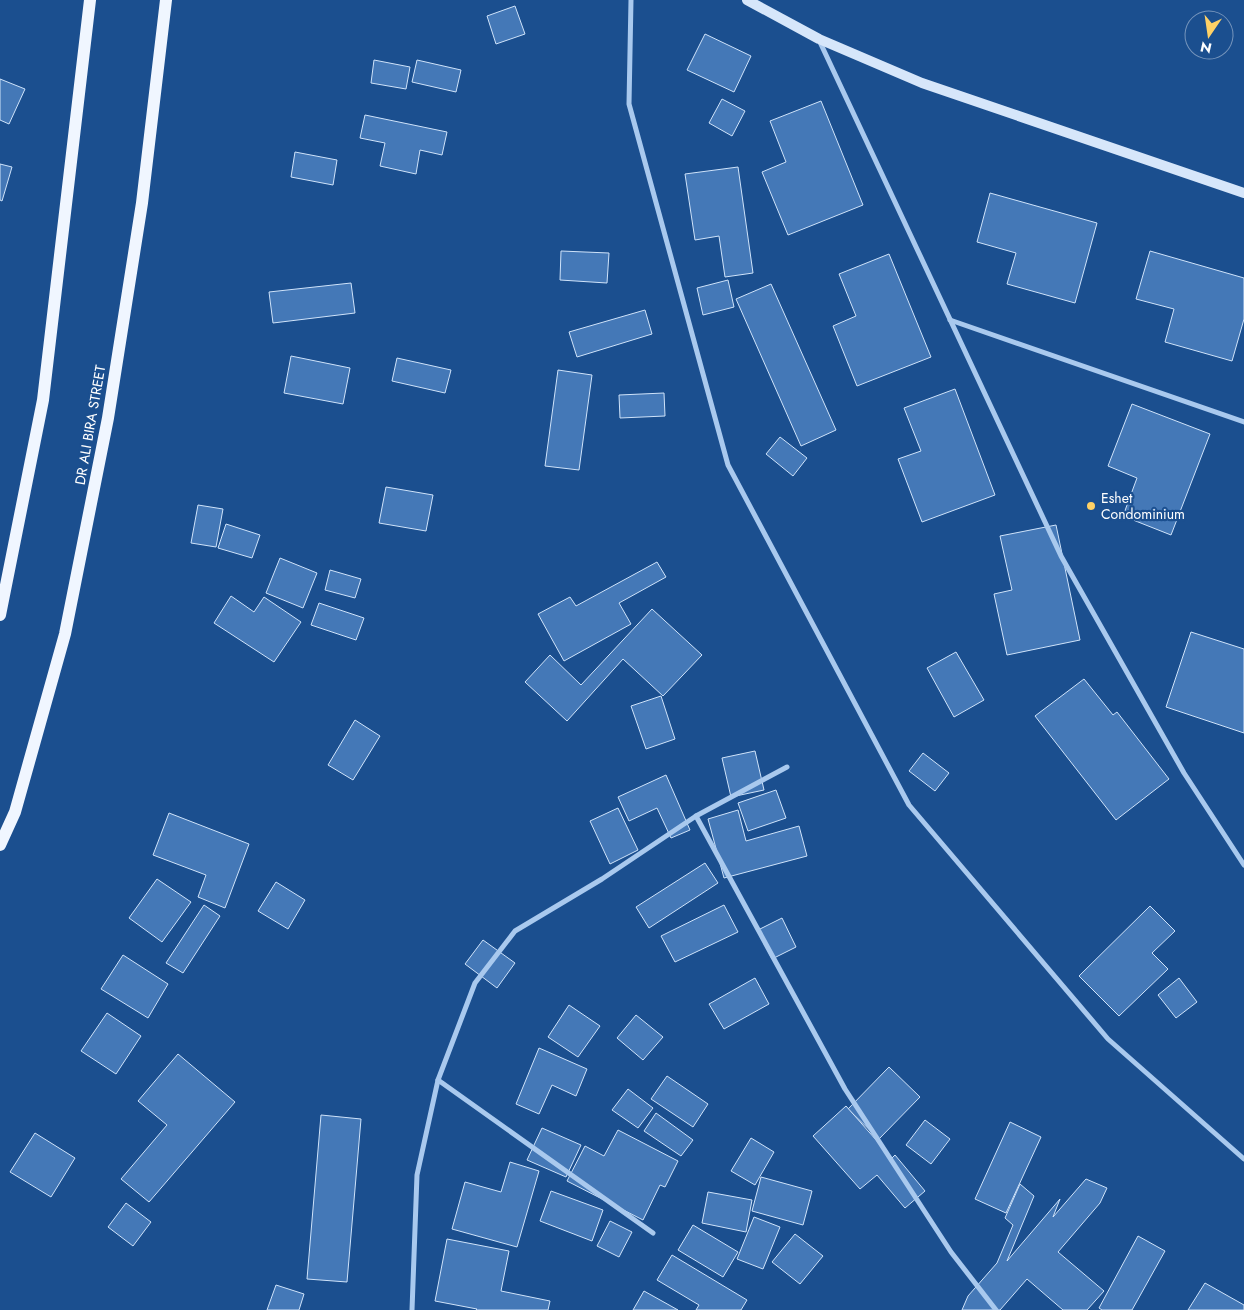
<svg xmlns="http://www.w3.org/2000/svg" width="1244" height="1310" viewBox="0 0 1244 1310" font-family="Jost,sans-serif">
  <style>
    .building { fill: #4478b7; stroke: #cfe3fa }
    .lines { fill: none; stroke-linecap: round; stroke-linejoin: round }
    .street { stroke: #a9c9ee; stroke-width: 5 }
    .secondary { stroke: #d6e6fa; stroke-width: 10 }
    .primary { stroke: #f0f6ff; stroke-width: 12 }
    .poi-dot { fill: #ffd166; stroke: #1b4f8f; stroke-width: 2 }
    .labels { text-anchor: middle; stroke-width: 4.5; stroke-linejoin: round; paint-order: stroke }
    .street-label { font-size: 14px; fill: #fff; stroke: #1b4f8f }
    .poi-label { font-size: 14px; fill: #fff; stroke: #1b4f8f; text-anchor: start }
  </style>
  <rect width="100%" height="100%" fill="#1b4f8f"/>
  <g class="building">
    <path d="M 515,6 L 525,34 L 496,44 L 487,16 Z"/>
    <path d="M 705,34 L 751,56 L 734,92 L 687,70 Z"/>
    <path d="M 374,60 L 410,67 L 406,89 L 371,83 Z"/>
    <path d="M 417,60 L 461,70 L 456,92 L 412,82 Z"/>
    <path d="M 0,79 L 25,89 L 9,124 L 0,120 Z"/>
    <path d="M 722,99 L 745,111 L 732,136 L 709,123 Z"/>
    <path d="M 821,101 L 863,205 L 788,235 L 762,172 L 786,162 L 770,121 Z"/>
    <path d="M 365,115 L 447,132 L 442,155 L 420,150 L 416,174 L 380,166 L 385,143 L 360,138 Z"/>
    <path d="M 295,152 L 337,160 L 333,185 L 291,177 Z"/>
    <path d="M 0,164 L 12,167 L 2,201 L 0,200 Z"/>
    <path d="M 738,167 L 753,273 L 725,277 L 719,236 L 695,240 L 685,174 Z"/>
    <path d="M 990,193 L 1097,223 L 1075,303 L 1007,284 L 1016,253 L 977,242 Z"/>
    <path d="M 561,251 L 609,253 L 607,283 L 560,280 Z"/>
    <path d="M 1150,251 L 1244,278 L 1244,319 L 1232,361 L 1165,342 L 1174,309 L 1136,299 Z"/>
    <path d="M 889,254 L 931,357 L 857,386 L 833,326 L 856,316 L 839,274 Z"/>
    <path d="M 728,280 L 734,307 L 703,315 L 697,288 Z"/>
    <path d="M 351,283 L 355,313 L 273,323 L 269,292 Z"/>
    <path d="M 771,284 L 836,430 L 801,446 L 736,299 Z"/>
    <path d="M 645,310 L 652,334 L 577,357 L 569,332 Z"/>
    <path d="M 291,356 L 350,368 L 343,404 L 284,393 Z"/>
    <path d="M 397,358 L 451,370 L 445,393 L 392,381 Z"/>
    <path d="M 558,370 L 592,375 L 579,470 L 545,466 Z"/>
    <path d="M 955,389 L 995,495 L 922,522 L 898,459 L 921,451 L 904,408 Z"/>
    <path d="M 664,393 L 665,416 L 620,418 L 619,395 Z"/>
    <path d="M 1132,404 L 1210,434 L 1171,535 L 1123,516 L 1137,478 L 1108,466 Z"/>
    <path d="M 780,437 L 807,458 L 793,476 L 766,454 Z"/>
    <path d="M 386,487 L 433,495 L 426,531 L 379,523 Z"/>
    <path d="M 198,505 L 223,509 L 216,547 L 191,543 Z"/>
    <path d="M 226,524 L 260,535 L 252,558 L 218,548 Z"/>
    <path d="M 1056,525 L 1080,640 L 1007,655 L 994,594 L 1012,590 L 1000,536 Z"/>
    <path d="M 280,558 L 317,573 L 303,608 L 266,593 Z"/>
    <path d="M 657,562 L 666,577 L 619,603 L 631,624 L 564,661 L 538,614 L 570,597 L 576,606 Z"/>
    <path d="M 330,570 L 361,579 L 355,598 L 325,590 Z"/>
    <path d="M 231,596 L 254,612 L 264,597 L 301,622 L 274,662 L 214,623 Z"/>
    <path d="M 319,603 L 364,618 L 356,640 L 311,625 Z"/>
    <path d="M 652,609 L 702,655 L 663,696 L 623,659 L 567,721 L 525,682 L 550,655 L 581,685 Z"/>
    <path d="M 1191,632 L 1244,649 L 1244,733 L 1166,707 Z"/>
    <path d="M 956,652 L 984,700 L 954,717 L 927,668 Z"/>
    <path d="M 1084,679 L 1113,715 L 1117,712 L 1169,779 L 1116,820 L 1035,716 Z"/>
    <path d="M 661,696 L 675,739 L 646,749 L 631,706 Z"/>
    <path d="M 355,720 L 380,736 L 353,780 L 328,765 Z"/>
    <path d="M 755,751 L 764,790 L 731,797 L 722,758 Z"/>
    <path d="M 923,753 L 949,773 L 935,791 L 909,771 Z"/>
    <path d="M 666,775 L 690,830 L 671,838 L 657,808 L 629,821 L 618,797 Z"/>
    <path d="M 776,790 L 786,818 L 748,831 L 738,803 Z"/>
    <path d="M 618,808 L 638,850 L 610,864 L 590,821 Z"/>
    <path d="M 738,810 L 746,841 L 799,826 L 807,856 L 724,878 L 708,819 Z"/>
    <path d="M 169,813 L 249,844 L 225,908 L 198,897 L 206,875 L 153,855 Z"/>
    <path d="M 705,863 L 718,883 L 649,928 L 636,907 Z"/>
    <path d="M 157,879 L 191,902 L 162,942 L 129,918 Z"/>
    <path d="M 276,882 L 305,900 L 288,929 L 258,911 Z"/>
    <path d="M 204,905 L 220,916 L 183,973 L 166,963 Z"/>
    <path d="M 724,905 L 738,932 L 675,962 L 661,936 Z"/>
    <path d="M 1150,906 L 1175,931 L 1152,953 L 1168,969 L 1119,1016 L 1079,976 Z"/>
    <path d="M 782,918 L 796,947 L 772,959 L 758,930 Z"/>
    <path d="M 483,940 L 515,963 L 497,988 L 465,964 Z"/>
    <path d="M 123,955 L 168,984 L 148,1018 L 101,989 Z"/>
    <path d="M 755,978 L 769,1004 L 724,1029 L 709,1004 Z"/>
    <path d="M 1179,978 L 1197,1002 L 1176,1018 L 1158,995 Z"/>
    <path d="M 569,1005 L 600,1026 L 578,1057 L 548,1037 Z"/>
    <path d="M 107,1013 L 141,1036 L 116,1074 L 81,1051 Z"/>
    <path d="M 636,1015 L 663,1037 L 643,1060 L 617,1038 Z"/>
    <path d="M 539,1048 L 587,1069 L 576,1096 L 552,1085 L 539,1114 L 516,1104 Z"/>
    <path d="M 178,1054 L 235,1102 L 149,1202 L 121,1179 L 167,1125 L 138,1101 Z"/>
    <path d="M 889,1067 L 920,1097 L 879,1139 L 848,1109 Z"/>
    <path d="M 667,1076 L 708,1104 L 693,1127 L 651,1099 Z"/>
    <path d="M 628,1089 L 653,1108 L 638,1128 L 612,1110 Z"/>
    <path d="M 846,1106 L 892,1158 L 895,1155 L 925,1191 L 905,1208 L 877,1175 L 860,1189 L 813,1136 Z"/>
    <path d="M 656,1113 L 693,1140 L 681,1156 L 644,1131 Z"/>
    <path d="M 321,1115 L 361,1119 L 347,1282 L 307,1279 Z"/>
    <path d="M 925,1120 L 950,1139 L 931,1164 L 906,1145 Z"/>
    <path d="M 1010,1122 L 1041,1137 L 1006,1213 L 975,1199 Z"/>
    <path d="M 542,1128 L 581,1145 L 566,1177 L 527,1160 Z"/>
    <path d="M 618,1130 L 678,1161 L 665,1187 L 660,1185 L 643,1220 L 567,1181 L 585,1146 L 604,1156 Z"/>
    <path d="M 35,1133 L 75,1158 L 51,1197 L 10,1172 Z"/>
    <path d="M 751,1138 L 774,1152 L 755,1185 L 731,1171 Z"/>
    <path d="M 510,1162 L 539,1171 L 517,1247 L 452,1229 L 465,1182 L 501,1192 Z"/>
    <path d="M 761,1177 L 812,1191 L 803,1225 L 752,1211 Z"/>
    <path d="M 1086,1179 L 1107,1188 L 1100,1203 L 1058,1252 L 1104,1291 L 1087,1310 L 1063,1310 L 1027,1279 L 1000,1310 L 962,1310 L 968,1296 L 997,1263 L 1013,1225 L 1005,1218 L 1020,1184 L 1034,1196 L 1007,1261 L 1060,1199 L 1053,1217 Z"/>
    <path d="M 551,1191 L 603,1210 L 592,1241 L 540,1221 Z"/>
    <path d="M 708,1192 L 752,1200 L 746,1232 L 702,1223 Z"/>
    <path d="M 126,1203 L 151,1222 L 133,1246 L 108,1227 Z"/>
    <path d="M 754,1217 L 780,1227 L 763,1269 L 737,1259 Z"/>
    <path d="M 610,1221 L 632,1232 L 619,1257 L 597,1246 Z"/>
    <path d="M 693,1225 L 738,1252 L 723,1277 L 678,1250 Z"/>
    <path d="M 795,1234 L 823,1256 L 800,1284 L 772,1262 Z"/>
    <path d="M 1138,1236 L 1165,1251 L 1132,1310 L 1102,1310 L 1099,1308 Z"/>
    <path d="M 447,1239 L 509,1251 L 501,1291 L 550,1301 L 548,1310 L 476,1310 L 477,1309 L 435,1301 Z"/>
    <path d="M 672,1255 L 747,1300 L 741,1310 L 696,1310 L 699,1305 L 657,1280 Z"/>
    <path d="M 1205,1283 L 1244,1305 L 1244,1310 L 1188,1310 Z"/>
    <path d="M 276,1285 L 304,1294 L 299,1310 L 267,1310 Z"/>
    <path d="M 644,1291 L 678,1310 L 633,1310 Z"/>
  </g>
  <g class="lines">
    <g class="street">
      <path d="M 631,0 L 629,104 L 728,465 L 909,805 L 1108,1039 L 1244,1159"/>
      <path d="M 819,40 L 1061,556 L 1184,773 L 1244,865"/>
      <path d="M 950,320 L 1244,422"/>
      <path d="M 696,816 L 845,1089 L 951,1252 L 996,1310"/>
      <path d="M 438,1080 L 653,1233"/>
      <path d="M 412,1310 L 417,1175 L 438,1080 L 475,983 L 515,931 L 602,879 L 696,816 L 787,767"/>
    </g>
    <path class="secondary" d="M 747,0 L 819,39 L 922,83 L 1244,193"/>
    <g class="primary">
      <path d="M 0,615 L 43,400 L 90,0"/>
      <path d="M 0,845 L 15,812 L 65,634 L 108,418 L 142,203 L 166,0"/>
    </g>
  </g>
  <circle class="poi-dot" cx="1091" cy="506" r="5"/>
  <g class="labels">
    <g class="street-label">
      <text transform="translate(90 425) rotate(-80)" y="5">DR ALI BIRA STREET</text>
    </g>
    <g class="poi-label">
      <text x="1101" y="503">Eshet<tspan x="1101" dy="16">Condominium</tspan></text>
    </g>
  </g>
  <g transform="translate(1209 35) rotate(193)"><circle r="24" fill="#1b4f8f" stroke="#7695bc"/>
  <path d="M0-4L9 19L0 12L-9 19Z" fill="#ffd166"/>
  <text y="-8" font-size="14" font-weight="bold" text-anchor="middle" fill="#ffffff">N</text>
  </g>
</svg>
